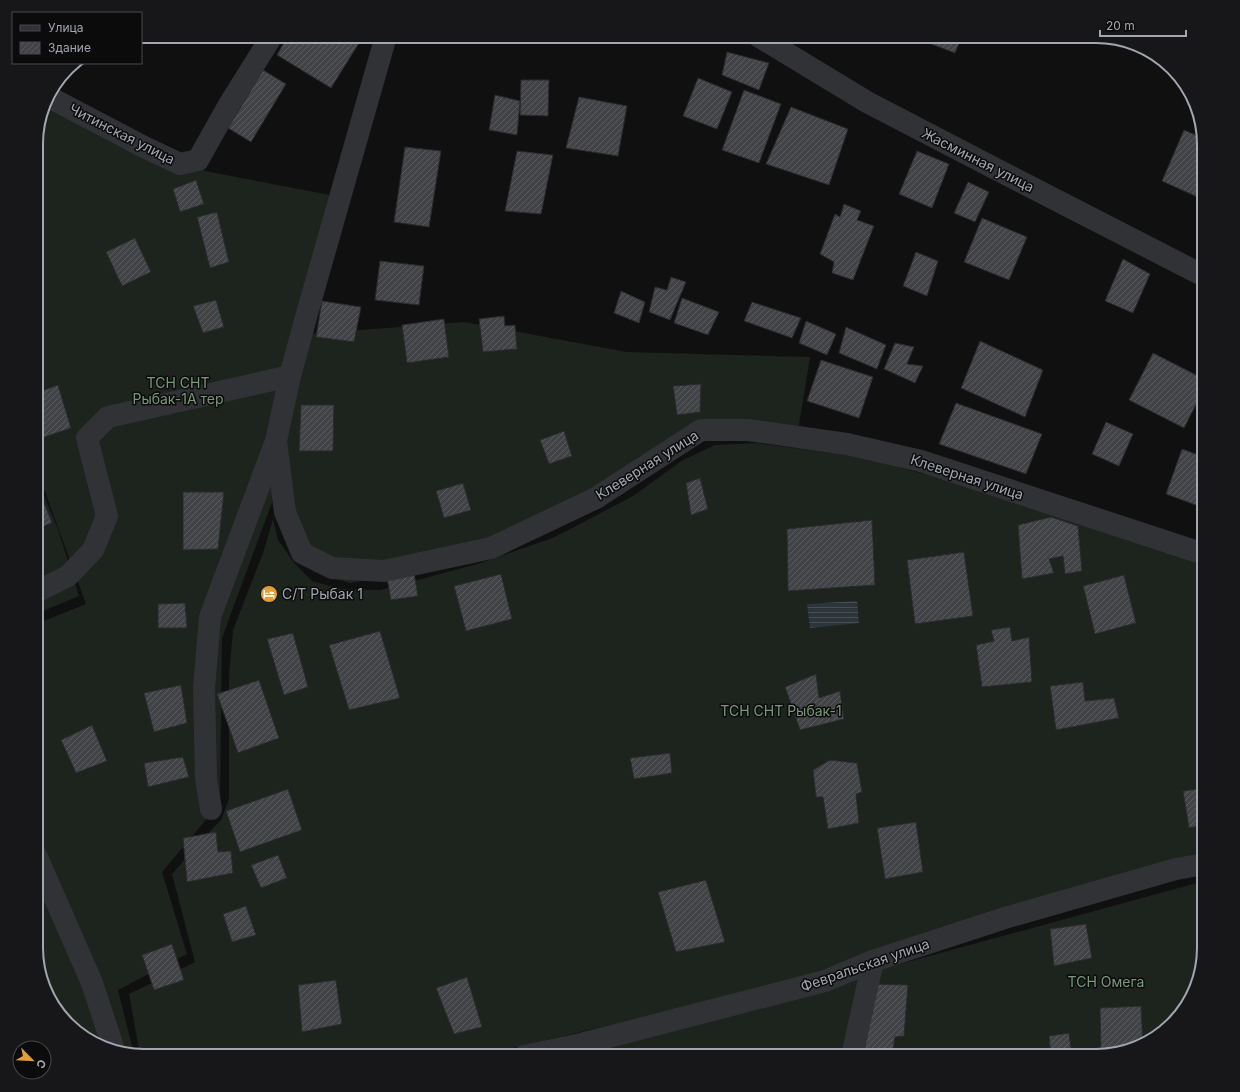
<svg xmlns="http://www.w3.org/2000/svg" width="1240" height="1092" viewBox="0 0 1240 1092" font-family="Inter,sans-serif">
  <style>
    .garden { fill: #1d231d }
    .water { fill: url(#water-rules) }
    .building { fill: url(#building-hatch); stroke: #2a2a2d }
    .lines { fill: none; stroke-linecap: round; stroke-linejoin: round }
    .minor { stroke: #313236; stroke-width: 22 }
    .labels { text-anchor: middle; stroke-width: 3; stroke-linejoin: round; paint-order: stroke }
    .street-label { font-size: 14px; fill: #a2a7b1; stroke: #0b0b0c }
    .park-label { font-size: 14px; fill: #7a9a7b; stroke: #0b0b0c }
    .poi-label { font-size: 14px; fill: #a2a7b1; stroke: #0b0b0c; text-anchor: start }
    .rim { fill: none; stroke: #a2a7b1; stroke-width: 2 }
  </style>
  <defs>
    <pattern id="water-rules" width="6" height="5" patternUnits="userSpaceOnUse"><rect width="6" height="5" fill="#2c353a"/><path d="M0 2.5h6" fill="none" stroke="#474f54"/></pattern>
    <pattern id="building-hatch" width="6" height="6" patternUnits="userSpaceOnUse"><rect width="6" height="6" fill="#414347"/><path d="M-1 1l2-2M0 6l6-6M5 7l2-2" fill="none" stroke="#595b5f"/></pattern>
  </defs>
  <rect width="100%" height="100%" fill="#101011"/>
  <g class="garden">
    <path d="M 49,94 L 205,171 L 346,198 L 309,334 L 464,322 L 627,352 L 810,357 L 798,431 L 696,441 L 443,565 L 350,583 L 314,572 L 293,552 L 274,497 L 222,638 L 220,803 L 162,872 L 187,954 L 118,990 L 134,1054 L 103,1048 L 68,1025 L 44,990 L 36,955 L 36,624 L 86,604 L 36,467 L 36,136 Z"/>
    <path d="M 756,443 L 856,456 L 1000,494 L 1204,563 L 1204,861 L 737,995 L 480,1056 L 140,1055 L 129,994 L 195,962 L 172,874 L 207,834 L 221,820 L 229,799 L 229,675 L 233,630 L 263,553 L 273,519 L 278,540 L 295,564 L 312,581 L 341,589 L 380,590 L 481,563 L 555,537 L 633,496 L 683,460 L 715,445 Z"/>
    <path d="M 36,476 L 58,529 L 79,596 L 36,614 Z"/>
    <path d="M 1204,881 L 1204,955 L 1196,990 L 1173,1024 L 1138,1048 L 1096,1056 L 564,1056 Z"/>
  </g>
  <path class="water" d="M 857,601 L 859,623 L 810,628 L 807,604 Z"/>
  <g class="building">
    <path d="M 288,36 L 349,36 L 359,43 L 331,88 L 277,55 Z"/>
    <path d="M 923,36 L 962,36 L 955,53 L 921,40 Z"/>
    <path d="M 727,52 L 769,63 L 759,90 L 722,75 Z"/>
    <path d="M 263,70 L 286,84 L 251,142 L 228,128 Z"/>
    <path d="M 698,78 L 732,92 L 717,129 L 683,116 Z"/>
    <path d="M 521,80 L 549,80 L 548,116 L 520,115 Z"/>
    <path d="M 744,90 L 781,104 L 759,163 L 722,150 Z"/>
    <path d="M 495,95 L 520,101 L 517,135 L 489,130 Z"/>
    <path d="M 579,97 L 627,106 L 618,156 L 566,148 Z"/>
    <path d="M 791,107 L 848,129 L 829,185 L 766,164 Z"/>
    <path d="M 1184,130 L 1203,138 L 1204,144 L 1204,200 L 1162,181 Z"/>
    <path d="M 405,147 L 441,151 L 429,227 L 394,222 Z"/>
    <path d="M 517,151 L 553,155 L 541,214 L 505,211 Z"/>
    <path d="M 917,151 L 949,164 L 932,208 L 899,194 Z"/>
    <path d="M 196,180 L 204,204 L 180,212 L 173,189 Z"/>
    <path d="M 968,182 L 989,192 L 975,222 L 954,213 Z"/>
    <path d="M 844,204 L 861,211 L 857,220 L 874,226 L 853,280 L 832,273 L 834,262 L 820,254 L 835,214 L 840,217 Z"/>
    <path d="M 217,212 L 229,262 L 210,268 L 197,217 Z"/>
    <path d="M 982,218 L 1027,237 L 1009,280 L 964,262 Z"/>
    <path d="M 135,238 L 151,272 L 122,286 L 106,252 Z"/>
    <path d="M 916,252 L 938,261 L 927,296 L 903,286 Z"/>
    <path d="M 1123,259 L 1150,274 L 1133,313 L 1105,301 Z"/>
    <path d="M 380,261 L 424,266 L 419,305 L 375,300 Z"/>
    <path d="M 671,277 L 686,282 L 670,320 L 649,312 L 655,287 L 667,290 Z"/>
    <path d="M 621,291 L 645,302 L 639,323 L 614,313 Z"/>
    <path d="M 682,298 L 719,312 L 708,335 L 674,323 Z"/>
    <path d="M 216,300 L 224,327 L 203,333 L 193,306 Z"/>
    <path d="M 322,301 L 361,307 L 354,342 L 316,337 Z"/>
    <path d="M 752,302 L 801,318 L 792,338 L 744,321 Z"/>
    <path d="M 504,316 L 505,326 L 515,325 L 517,349 L 483,352 L 479,319 Z"/>
    <path d="M 444,319 L 449,357 L 407,363 L 402,325 Z"/>
    <path d="M 806,321 L 836,334 L 827,355 L 799,343 Z"/>
    <path d="M 846,327 L 886,345 L 877,369 L 839,353 Z"/>
    <path d="M 980,341 L 1043,370 L 1025,417 L 961,388 Z"/>
    <path d="M 895,343 L 914,347 L 907,364 L 923,366 L 915,383 L 884,369 Z"/>
    <path d="M 1153,353 L 1204,379 L 1204,389 L 1184,428 L 1129,400 Z"/>
    <path d="M 821,360 L 873,377 L 859,418 L 807,401 Z"/>
    <path d="M 701,384 L 700,412 L 677,415 L 673,386 Z"/>
    <path d="M 58,385 L 71,428 L 36,440 L 36,393 Z"/>
    <path d="M 956,403 L 1042,434 L 1026,474 L 939,444 Z"/>
    <path d="M 301,405 L 334,405 L 333,451 L 299,451 Z"/>
    <path d="M 1106,422 L 1133,434 L 1119,466 L 1092,454 Z"/>
    <path d="M 564,431 L 572,456 L 549,464 L 540,440 Z"/>
    <path d="M 1182,449 L 1204,457 L 1204,508 L 1166,494 Z"/>
    <path d="M 700,478 L 708,509 L 691,515 L 686,483 Z"/>
    <path d="M 463,483 L 471,510 L 444,518 L 436,491 Z"/>
    <path d="M 38,487 L 52,523 L 36,529 L 36,488 Z"/>
    <path d="M 183,492 L 224,492 L 218,549 L 183,550 Z"/>
    <path d="M 1051,517 L 1078,526 L 1082,571 L 1065,574 L 1063,556 L 1049,559 L 1054,573 L 1022,579 L 1018,525 Z"/>
    <path d="M 872,520 L 875,585 L 788,591 L 787,529 Z"/>
    <path d="M 964,552 L 973,616 L 915,624 L 907,560 Z"/>
    <path d="M 414,573 L 418,596 L 391,600 L 387,578 Z"/>
    <path d="M 501,574 L 512,619 L 466,631 L 454,586 Z"/>
    <path d="M 1124,575 L 1136,623 L 1095,634 L 1083,586 Z"/>
    <path d="M 185,603 L 187,628 L 158,628 L 158,604 Z"/>
    <path d="M 1010,627 L 1012,641 L 1029,637 L 1032,682 L 982,687 L 976,645 L 994,641 L 991,630 Z"/>
    <path d="M 380,631 L 400,698 L 349,710 L 329,645 Z"/>
    <path d="M 293,633 L 308,687 L 284,695 L 267,639 Z"/>
    <path d="M 816,674 L 819,698 L 840,691 L 844,719 L 800,730 L 785,687 Z"/>
    <path d="M 259,680 L 279,738 L 238,753 L 217,694 Z"/>
    <path d="M 1083,682 L 1085,701 L 1114,698 L 1119,718 L 1056,730 L 1050,686 Z"/>
    <path d="M 181,685 L 187,723 L 154,732 L 144,693 Z"/>
    <path d="M 92,725 L 107,761 L 76,773 L 61,740 Z"/>
    <path d="M 670,753 L 672,773 L 634,779 L 630,758 Z"/>
    <path d="M 183,757 L 189,777 L 148,787 L 144,763 Z"/>
    <path d="M 830,760 L 857,763 L 862,792 L 856,794 L 859,823 L 828,829 L 823,797 L 816,797 L 813,770 Z"/>
    <path d="M 1204,788 L 1204,825 L 1189,828 L 1183,791 Z"/>
    <path d="M 288,789 L 302,830 L 240,852 L 226,811 Z"/>
    <path d="M 916,822 L 923,872 L 885,879 L 877,828 Z"/>
    <path d="M 216,832 L 218,852 L 231,851 L 233,873 L 187,882 L 183,838 Z"/>
    <path d="M 278,855 L 287,878 L 261,888 L 251,865 Z"/>
    <path d="M 706,880 L 725,942 L 676,952 L 658,892 Z"/>
    <path d="M 246,906 L 256,935 L 232,942 L 223,914 Z"/>
    <path d="M 1086,924 L 1092,958 L 1054,966 L 1050,929 Z"/>
    <path d="M 172,944 L 184,980 L 154,990 L 142,955 Z"/>
    <path d="M 467,977 L 482,1027 L 454,1034 L 436,988 Z"/>
    <path d="M 336,980 L 342,1024 L 302,1032 L 298,985 Z"/>
    <path d="M 872,984 L 908,985 L 904,1036 L 895,1037 L 892,1056 L 864,1056 Z"/>
    <path d="M 1141,1006 L 1143,1044 L 1138,1048 L 1101,1055 L 1100,1008 Z"/>
    <path d="M 1069,1033 L 1072,1056 L 1051,1056 L 1049,1036 Z"/>
  </g>
  <g class="lines">
    <g class="minor">
      <path d="M 758,36 L 867,102 L 992,167 L 1204,276"/>
      <path d="M 47,96 L 144,147 L 180,164 L 198,160 L 230,103 L 272,36"/>
      <path d="M 276,441 L 285,512 L 302,553 L 332,568 L 384,571 L 491,548 L 596,498 L 701,430 L 748,430 L 847,444 L 921,461 L 1204,554"/>
      <path d="M 36,592 L 68,576 L 93,550 L 107,516 L 87,438 L 108,417 L 290,376"/>
      <path d="M 211,809 L 206,779 L 204,688 L 210,617 L 276,441 L 290,376 L 308,310 L 386,36"/>
      <path d="M 36,855 L 92,983 L 114,1050"/>
      <path d="M 524,1056 L 581,1044 L 825,981 L 873,961 L 1008,917 L 1176,869 L 1204,864"/>
      <path d="M 852,1056 L 873,961"/>
    </g>
  </g>
  <defs>
    <g id="hotel-disc" transform="scale(0.9)"><circle r="9.5" fill="#e19f38" stroke="#0b0b0c"/><path d="M-6-4.5h1.5V1H6V5H4.5V3h-9V5H-6ZM-4 0a1.8 1.8 0 1 1 3.6 0ZM.5 0V-2.5h3Q6-2.5 6 0Z" fill="#fff"/></g>
  </defs>
  <g fill-rule="evenodd">
    <use href="#hotel-disc" x="269" y="594"/>
  </g>
  <g class="labels">
    <g class="street-label">
      <text transform="translate(122 134) rotate(27)" y="5">Читинская улица</text>
      <text transform="translate(978 160) rotate(27)" y="5">Жасминная улица</text>
      <text transform="translate(647 465) rotate(-32)" y="5">Клеверная улица</text>
      <text transform="translate(967 477) rotate(18)" y="5">Клеверная улица</text>
      <text transform="translate(865 965) rotate(-19)" y="5">Февральская улица</text>
    </g>
    <g class="park-label">
      <text x="178" y="388">ТСН СНТ<tspan x="178" dy="16">Рыбак-1А тер</tspan></text>
      <text x="781" y="716">ТСН СНТ Рыбак-1</text>
      <text x="1106" y="987">ТСН Омега</text>
    </g>
    <g class="poi-label">
      <text x="282" y="599">С/Т Рыбак 1</text>
    </g>
  </g>
  <path d="M0 0H1240V1092H0ZM144 43H1096A101 101 0 0 1 1197 144V948A101 101 0 0 1 1096 1049H144A101 101 0 0 1 43 948V144A101 101 0 0 1 144 43Z" fill="#171719" fill-rule="evenodd"/>
  <path class="rim" d="M144 43H1096A101 101 0 0 1 1197 144V948A101 101 0 0 1 1096 1049H144A101 101 0 0 1 43 948V144A101 101 0 0 1 144 43Z"/>
  <rect x="12" y="12" width="130" height="52" fill="#0b0b0c" stroke="#47494e"/>
  <rect x="20" y="25" width="20" height="6" fill="#313236" stroke="#47494e"/>
  <text x="48" y="32" font-size="12" fill="#a2a7b1">Улица</text>
  <rect x="20" y="42" width="20" height="12" fill="url(#building-hatch)" stroke="#47494e"/>
  <text x="48" y="52" font-size="12" fill="#a2a7b1">Здание</text>
  <g transform="translate(32 1060) rotate(114)"><circle r="19" fill="#0b0b0c" stroke="#47494e"/>
  <path d="M0-3L7 15L0 10L-7 15Z" fill="#e19f38"/>
  <text y="-6" font-size="11" font-weight="bold" text-anchor="middle" fill="#a2a7b1">С</text>
  </g>
  <path d="M1100 30v6h86v-6" fill="none" stroke="#a2a7b1" stroke-width="2"/>
  <text x="1106" y="30" font-size="12" fill="#a2a7b1" stroke="#0b0b0c" stroke-width="3" paint-order="stroke">20 m</text>
</svg>
